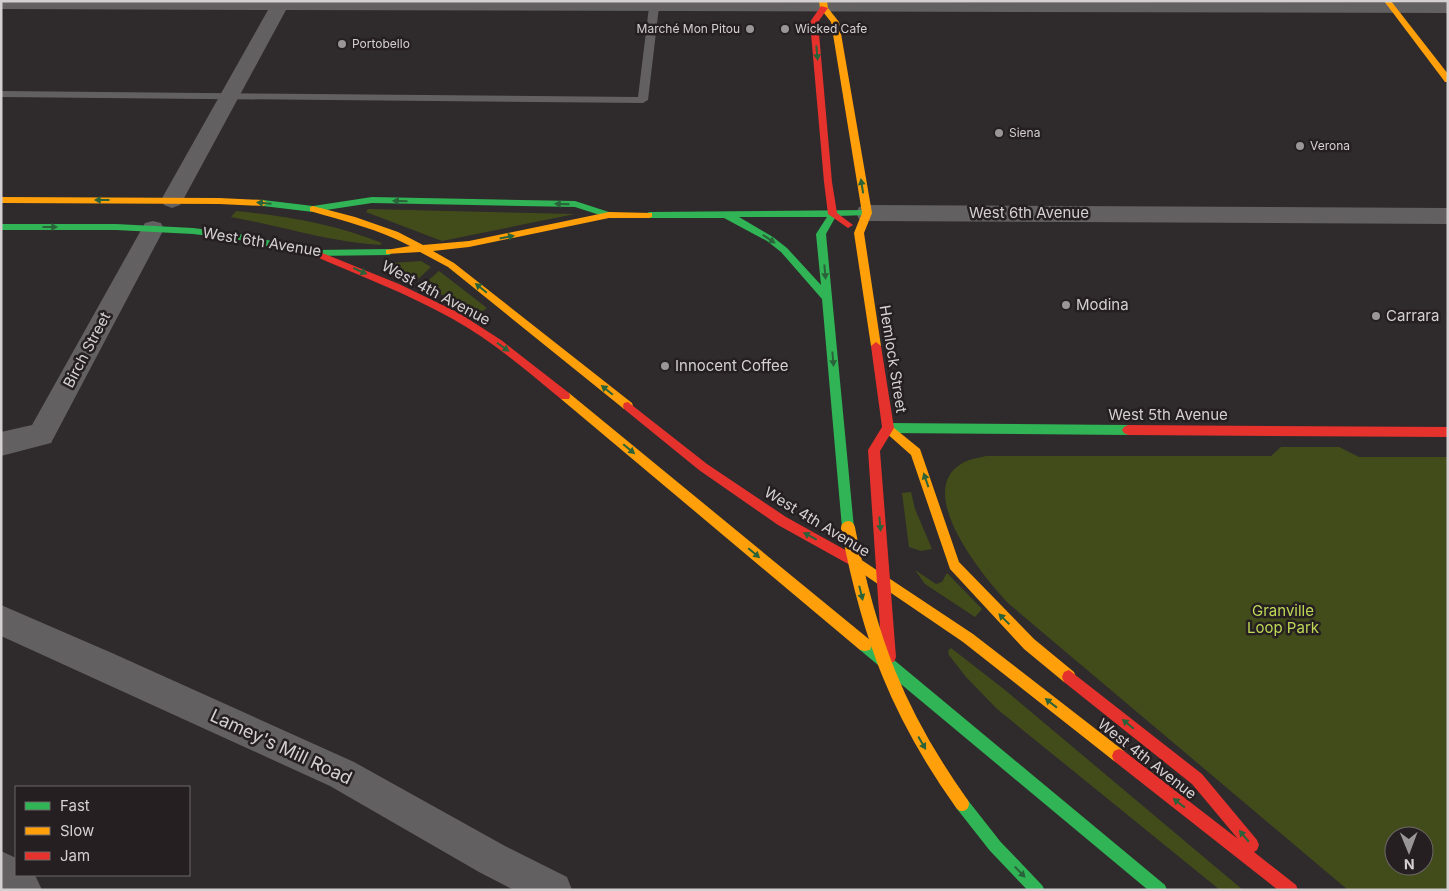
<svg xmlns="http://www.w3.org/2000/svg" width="1449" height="891" viewBox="0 0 1449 891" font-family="Inter,sans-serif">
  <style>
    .green { fill: #424c1a; fill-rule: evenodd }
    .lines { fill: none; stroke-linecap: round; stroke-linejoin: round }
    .lane { fill: #636062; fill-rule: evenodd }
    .street { fill: #636062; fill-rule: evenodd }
    .fast { fill: #30b455; fill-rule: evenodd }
    .slow { fill: #ff9f0a; fill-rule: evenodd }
    .jam { fill: #e5322d; fill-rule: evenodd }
    .fast-bridge { stroke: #30b455; stroke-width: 14 }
    .slow-bridge { stroke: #ff9f0a; stroke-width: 14 }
    .oneway { fill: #2a6239 }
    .poi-dot { fill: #9a9698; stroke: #261f22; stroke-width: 2 }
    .labels { text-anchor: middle; stroke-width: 5; stroke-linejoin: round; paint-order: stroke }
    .far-poi-label { font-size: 12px; fill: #d4d0d2; stroke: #261f22; text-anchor: start }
    .street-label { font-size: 15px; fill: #d4d0d2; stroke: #261f22 }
    .poi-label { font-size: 15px; fill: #d4d0d2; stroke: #261f22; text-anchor: start }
    .park-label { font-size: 15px; fill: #bdd955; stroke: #261f22 }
    .near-street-label { font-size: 18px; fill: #d4d0d2; stroke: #261f22 }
  </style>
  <rect width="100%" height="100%" fill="#2f2a2c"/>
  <g class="green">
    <path d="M 368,209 L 575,214 L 442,241 L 366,212 Z"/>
    <path d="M 236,211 C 287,216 335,224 382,243 L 380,245 C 329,242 281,226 231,217 Z"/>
    <path d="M 421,261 L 431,267 L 416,281 L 391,265 L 392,263 Z"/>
    <path d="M 439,271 L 487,308 L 479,314 L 423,285 Z"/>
    <path d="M 1281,447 L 1339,447 L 1359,457 L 1448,457 L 1448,890 L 1348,890 L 1009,604 C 986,580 913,493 961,464 C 968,459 978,458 986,456 L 1271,456 ZM 1394,836 L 1424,836 L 1424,866 L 1394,866 Z"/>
    <path d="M 911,492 L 915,509 L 932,549 L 921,551 L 909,547 L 902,493 Z"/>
    <path d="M 915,570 L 936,584 L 942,582 L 947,573 L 982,609 L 975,617 L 925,584 Z"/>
    <path d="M 951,648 L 1005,690 L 1243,890 L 1220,890 L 997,709 L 966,677 L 949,655 L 948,651 Z"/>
  </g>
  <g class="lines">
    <path class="lane" d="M 654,4 L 659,7 L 648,100 L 643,103 L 1,97 L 1,91 L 638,97 L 649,7 Z"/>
    <g class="street">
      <path d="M 1,1 L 1448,3 L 1448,13 L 286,10 L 183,200 L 180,205 L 172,208 L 164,205 L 161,200 L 268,10 L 1,9 Z"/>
      <path d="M 867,205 L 1448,208 L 1448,224 L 867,221 L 859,219 L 856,213 L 859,207 Z"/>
      <path d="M 153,221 L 161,223 L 164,229 L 51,443 L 1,456 L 1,432 L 32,425 L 145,223 Z"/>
      <path d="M 1,605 L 112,653 L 354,762 L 505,846 L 567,877 L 572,890 L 514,890 L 479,872 L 330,786 L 1,636 Z"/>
      <path d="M 1,851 L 16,858 L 16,875 L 35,875 L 42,890 L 1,890 Z"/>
    </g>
    <g class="fast">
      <path d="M 372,197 L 575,201 L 612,213 L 614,215 L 609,218 L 575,207 L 372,203 L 313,212 L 263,206 L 258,203 L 263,200 L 313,206 Z"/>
      <path d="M 867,210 L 872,213 L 870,215 L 836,216 L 826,234 L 854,528 L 852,532 L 848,533 L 844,532 L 842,528 L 822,299 L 781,252 L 767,241 L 724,218 L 649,218 L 644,215 L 649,212 ZM 739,217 L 827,217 L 816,234 L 821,285 L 787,248 L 773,237 Z"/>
      <path d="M 1,224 L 116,224 L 193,228 L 234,233 L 315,250 L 389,249 L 394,252 L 389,255 L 315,256 L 234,239 L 193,234 L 116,230 L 1,230 Z"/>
      <path d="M 888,423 L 1128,425 L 1132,427 L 1134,430 L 1132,433 L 1128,435 L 888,433 L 884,431 L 882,428 L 884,425 Z"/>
      <path d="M 865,639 L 870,640 L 1165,885 L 1167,890 L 1148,890 L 860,650 L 858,645 L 860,640 Z"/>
    </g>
    <g class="slow">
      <path d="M 819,1 L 827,1 L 828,8 L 839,22 L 872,213 L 864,233 L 881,346 L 876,350 L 871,346 L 854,233 L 862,213 L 831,22 L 820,8 Z"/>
      <path d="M 1384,1 L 1391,1 L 1448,74 L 1448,82 L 1445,82 Z"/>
      <path d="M 1,197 L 219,198 L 263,200 L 268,203 L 263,206 L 219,204 L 1,203 Z"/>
      <path d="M 313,206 L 355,217 L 398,232 L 423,245 L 469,241 L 609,212 L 652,213 L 652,217 L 649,218 L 609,218 L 469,247 L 433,251 L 454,263 L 632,403 L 633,406 L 632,409 L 624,409 L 448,267 L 420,252 L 386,254 L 386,250 L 410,246 C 378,229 344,221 310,211 L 310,207 Z"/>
      <path d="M 565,392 L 569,393 L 870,640 L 872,645 L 870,650 L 865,651 L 860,650 L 561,399 L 560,396 L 561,393 Z"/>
      <path d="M 888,423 L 920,449 L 959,562 L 1034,639 L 1074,672 L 1076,677 L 1074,682 L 1069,684 L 1064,682 L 1024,649 L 950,569 L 911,455 L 884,431 L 882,428 L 884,425 Z"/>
      <path d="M 854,555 L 973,634 L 1124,751 L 1126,756 L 1124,761 L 1119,763 L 1114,761 L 963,642 L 850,565 L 848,561 L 850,557 Z"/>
    </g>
    <g class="jam">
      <path d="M 821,6 L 828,8 L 818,22 L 832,182 L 837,213 L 853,225 L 848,228 L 828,214 L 824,182 L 810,22 Z"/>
      <path d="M 315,250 L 399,284 L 459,313 L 501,340 L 569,393 L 570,396 L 569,399 L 561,399 C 526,370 491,340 451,318 C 406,293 358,275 312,255 L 310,253 Z"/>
      <path d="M 876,342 L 881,346 L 894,428 L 880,451 L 896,657 L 894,662 L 889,663 L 884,662 L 882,657 L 868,450 L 882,427 L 871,346 Z"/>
      <path d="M 628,402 L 707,464 L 786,517 L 858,557 L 860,561 L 858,565 L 854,567 L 850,565 L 778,525 L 699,470 L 624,409 L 623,406 L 624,403 Z"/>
      <path d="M 1128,425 L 1448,427 L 1448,437 L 1128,435 L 1124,433 L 1122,430 L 1124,427 Z"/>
      <path d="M 1069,670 L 1202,774 L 1257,840 L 1259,845 L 1257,850 L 1254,852 L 1296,885 L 1298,890 L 1278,890 L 1114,761 L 1112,756 L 1114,751 L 1119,749 L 1124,751 L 1238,839 L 1192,784 L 1064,682 L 1062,677 L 1064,672 Z"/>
    </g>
    <path class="fast-bridge" d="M 962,804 L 995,846 L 1037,890"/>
    <path class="slow-bridge" d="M 848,528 C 869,637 897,713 962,804"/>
  </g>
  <defs><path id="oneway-solid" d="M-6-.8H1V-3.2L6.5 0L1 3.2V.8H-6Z" transform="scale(1.25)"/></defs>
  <g class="oneway">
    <use href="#oneway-solid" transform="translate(817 53) rotate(85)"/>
    <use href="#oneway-solid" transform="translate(862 186) rotate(-99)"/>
    <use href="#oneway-solid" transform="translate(102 200) rotate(-180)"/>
    <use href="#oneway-solid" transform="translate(400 201) rotate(-178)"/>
    <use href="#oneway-solid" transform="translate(264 203) rotate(-175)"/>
    <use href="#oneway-solid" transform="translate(562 204) rotate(-179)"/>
    <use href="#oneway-solid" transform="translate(50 227)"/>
    <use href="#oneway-solid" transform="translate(507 237) rotate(-11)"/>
    <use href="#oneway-solid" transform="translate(769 239) rotate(34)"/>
    <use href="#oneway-solid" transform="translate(360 271) rotate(24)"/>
    <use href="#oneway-solid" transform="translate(825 272) rotate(85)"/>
    <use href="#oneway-solid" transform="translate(481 288) rotate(-141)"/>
    <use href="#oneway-solid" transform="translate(503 347) rotate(35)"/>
    <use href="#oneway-solid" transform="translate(833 359) rotate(85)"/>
    <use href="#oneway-solid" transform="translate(607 390) rotate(-141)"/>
    <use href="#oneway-solid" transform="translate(629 449) rotate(40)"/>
    <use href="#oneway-solid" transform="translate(926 480) rotate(-109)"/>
    <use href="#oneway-solid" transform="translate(880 524) rotate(85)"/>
    <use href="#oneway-solid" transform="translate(810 536) rotate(-152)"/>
    <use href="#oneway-solid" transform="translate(754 553) rotate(40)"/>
    <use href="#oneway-solid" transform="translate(861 593) rotate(76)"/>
    <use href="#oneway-solid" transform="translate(1004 619) rotate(-135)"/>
    <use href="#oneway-solid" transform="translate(1051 703) rotate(-142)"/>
    <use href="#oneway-solid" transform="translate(1128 724) rotate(-141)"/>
    <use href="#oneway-solid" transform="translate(922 743) rotate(60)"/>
    <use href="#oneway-solid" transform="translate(1179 803) rotate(-142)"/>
    <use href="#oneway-solid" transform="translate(1244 836) rotate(-130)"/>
    <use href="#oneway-solid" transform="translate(1020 872) rotate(46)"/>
  </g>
  <g class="poi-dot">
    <circle cx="750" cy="29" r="5"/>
    <circle cx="785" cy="29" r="5"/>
    <circle cx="342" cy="44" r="5"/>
    <circle cx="999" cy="133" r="5"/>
    <circle cx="1300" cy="146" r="5"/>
    <circle cx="1066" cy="305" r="5"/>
    <circle cx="1376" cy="316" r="5"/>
    <circle cx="665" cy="366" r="5"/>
  </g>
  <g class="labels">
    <g class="far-poi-label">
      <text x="740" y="33" text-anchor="end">Marché Mon Pitou</text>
      <text x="795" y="33">Wicked Cafe</text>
      <text x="352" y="48">Portobello</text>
      <text x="1009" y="137">Siena</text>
      <text x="1310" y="150">Verona</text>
    </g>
    <g class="street-label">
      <text x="1029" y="218">West 6th Avenue</text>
      <text transform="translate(262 242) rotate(9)" y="5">West 6th Avenue</text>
      <text transform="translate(436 293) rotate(28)" y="5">West 4th Avenue</text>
      <text transform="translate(87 350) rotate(-62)" y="5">Birch Street</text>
      <text transform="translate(893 359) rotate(81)" y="5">Hemlock Street</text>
      <text x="1168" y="420">West 5th Avenue</text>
      <text transform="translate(817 522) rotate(31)" y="5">West 4th Avenue</text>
      <text transform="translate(1147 759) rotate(38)" y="5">West 4th Avenue</text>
    </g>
    <g class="poi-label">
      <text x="1076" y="310">Modina</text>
      <text x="1386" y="321">Carrara</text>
      <text x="675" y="371">Innocent Coffee</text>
    </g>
    <g class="park-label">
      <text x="1283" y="616">Granville<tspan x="1283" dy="17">Loop Park</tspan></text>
    </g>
    <g class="near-street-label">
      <text transform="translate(281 747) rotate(25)" y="6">Lamey's Mill Road</text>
    </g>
  </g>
  <rect width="1449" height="891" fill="none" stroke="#d4d0d2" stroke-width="5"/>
  <rect x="15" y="786" width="175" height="90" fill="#261f22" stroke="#6c6668"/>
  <rect x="25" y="802" width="25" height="8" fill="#30b455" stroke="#6c6668"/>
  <text x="60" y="811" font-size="15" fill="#d4d0d2">Fast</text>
  <rect x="25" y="827" width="25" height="8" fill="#ff9f0a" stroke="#6c6668"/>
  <text x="60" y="836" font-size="15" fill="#d4d0d2">Slow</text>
  <rect x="25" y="852" width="25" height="8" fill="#e5322d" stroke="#6c6668"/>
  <text x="60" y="861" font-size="15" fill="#d4d0d2">Jam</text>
  <g transform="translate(1409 851) rotate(179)"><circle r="24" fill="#261f22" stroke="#6c6668"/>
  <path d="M0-4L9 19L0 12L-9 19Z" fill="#9a9698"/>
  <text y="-8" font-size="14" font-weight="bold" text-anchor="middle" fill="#d4d0d2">N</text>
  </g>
</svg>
